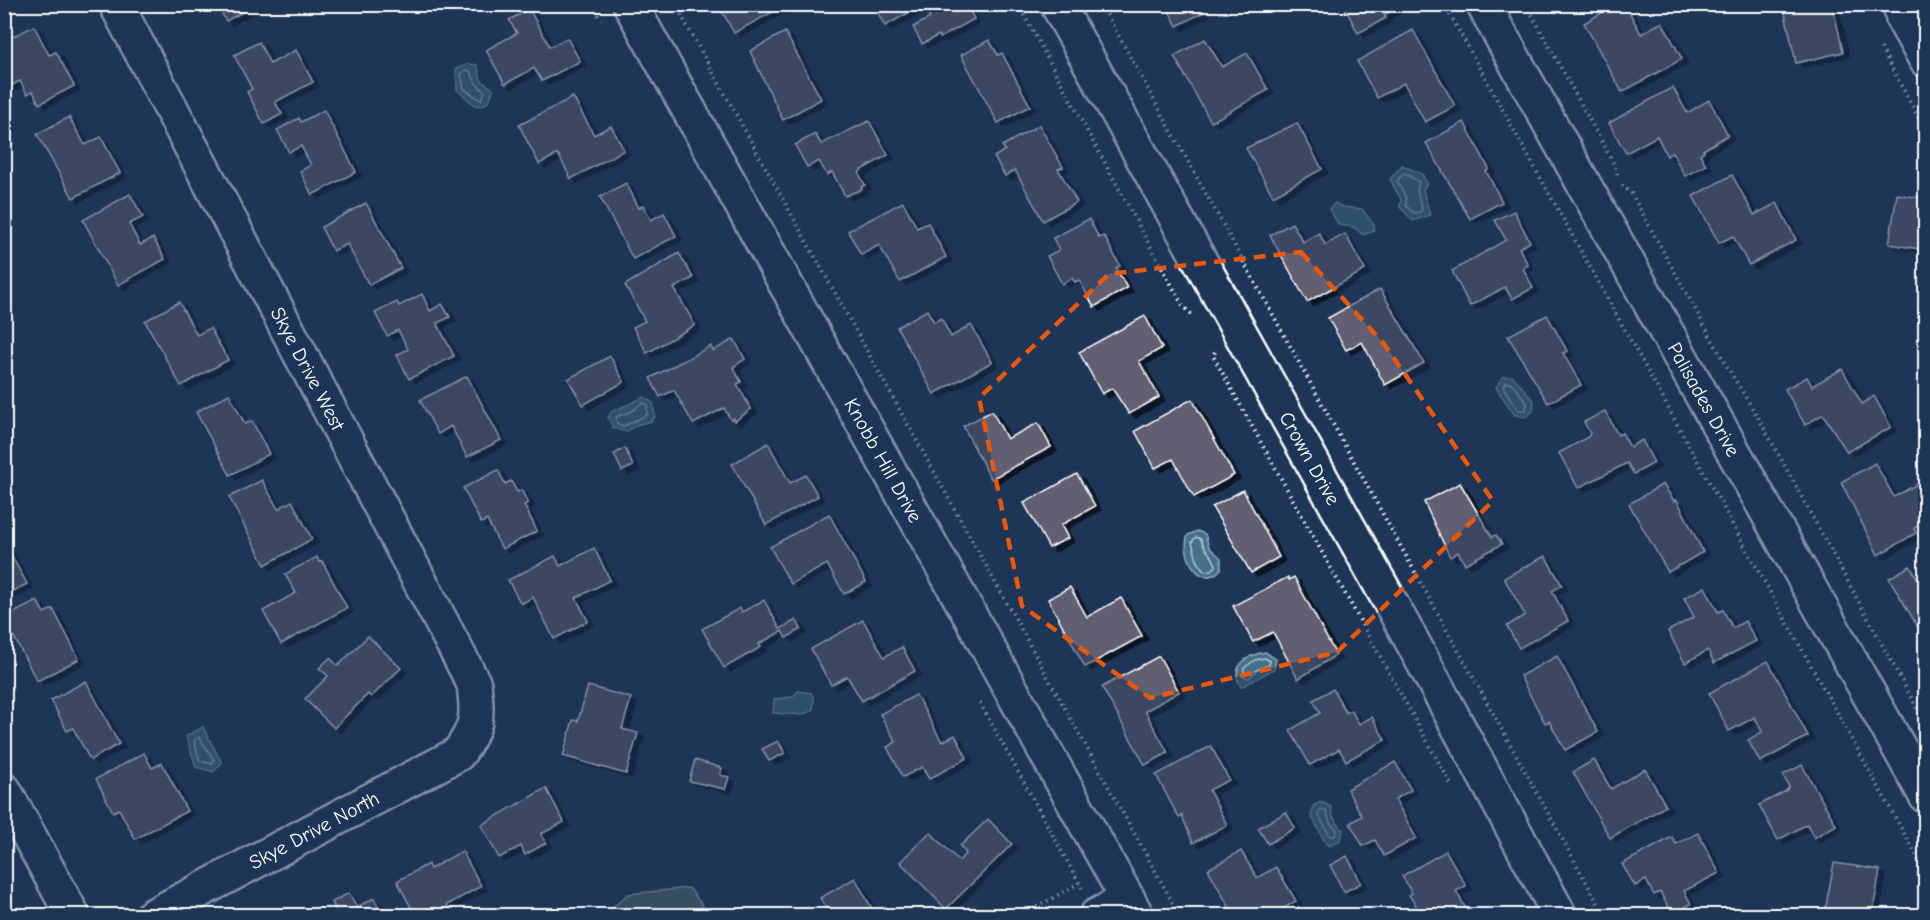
<svg xmlns="http://www.w3.org/2000/svg" width="1930" height="920" viewBox="0 0 1930 920" font-family="'Comic Neue',sans-serif">
  <style>
    .green { fill: #57706c; stroke: #abb8b6; stroke-width: 1.5 }
    .water { fill: #45708c; stroke: #8fa9ba; stroke-width: 1.5 }
    .lines { fill: none; stroke-linecap: round; stroke-linejoin: round }
    .shore { stroke: #b5c6d1; stroke-width: 1.5 }
    .building { fill: #645f72; stroke: #fff; stroke-width: 1.5; filter: url(#shadow) }
    .minor-casing { stroke: #fff; stroke-width: 38 }
    .path { stroke: #fff; stroke-width: 4; stroke-dasharray: 1.5 4.5; stroke-linecap: butt }
    .minor { stroke: #1d3557; stroke-width: 33 }
    .marked { fill: none; stroke: #e8590c; stroke-width: 4.5; stroke-dasharray: 12 8; stroke-linejoin: round }
    .labels { text-anchor: middle; stroke-width: 6; stroke-linejoin: round; paint-order: stroke }
    .street-label { font-size: 20px; fill: #fff; stroke: #1d3557 }
  </style>
  <defs>
    <filter id="shadow"><feDropShadow dx="6" dy="4" stdDeviation="0" flood-color="#0009"/></filter>
  </defs>
  <rect width="100%" height="100%" fill="#1d3557"/>
  <filter id="ink" filterUnits="userSpaceOnUse"><feTurbulence type="fractalNoise" baseFrequency=".0167" numOctaves="2"/><feDisplacementMap in="SourceGraphic" scale="12" xChannelSelector="R" yChannelSelector="G"/><feConvolveMatrix kernelMatrix="1 2 1 2 8 2 1 2 1" color-interpolation-filters="sRGB"/></filter>
  <g filter="url(#ink)">
    <path class="green" d="M 689,888 L 703,906 L 694,915 L 604,915 L 628,894 Z"/>
    <g class="water">
      <path d="M 469,64 L 477,65 L 481,80 L 493,89 L 490,99 L 483,106 L 475,105 L 457,90 L 456,69 Z"/>
      <path d="M 1402,165 L 1422,174 L 1427,183 L 1423,190 L 1430,215 L 1413,221 L 1400,207 L 1401,200 L 1390,179 Z"/>
      <path d="M 1335,203 L 1342,207 L 1362,209 L 1374,225 L 1374,231 L 1363,235 L 1353,227 L 1339,225 L 1329,209 Z"/>
      <path d="M 1513,376 L 1534,401 L 1533,411 L 1525,417 L 1515,415 L 1496,388 L 1502,377 Z"/>
      <path d="M 644,397 L 653,403 L 655,416 L 652,421 L 636,425 L 626,432 L 613,428 L 608,418 L 611,412 Z"/>
      <path d="M 1197,531 L 1205,534 L 1209,547 L 1221,558 L 1221,569 C 1200,592 1180,554 1188,535 Z"/>
      <path d="M 1265,652 L 1276,659 L 1274,669 L 1241,687 C 1229,668 1246,655 1265,652 Z"/>
      <path d="M 798,691 L 811,693 L 814,699 L 813,710 L 802,715 L 773,713 L 774,699 L 792,697 Z"/>
      <path d="M 203,727 L 222,763 L 213,772 L 196,767 L 186,736 Z"/>
      <path d="M 1321,802 L 1331,807 L 1333,817 L 1343,830 L 1340,840 L 1330,846 L 1326,844 L 1311,815 L 1314,805 Z"/>
    </g>
    <g class="lines">
      <g class="shore">
        <path d="M 466,70 L 470,71 L 476,83 L 485,92 L 481,100 L 464,89 L 461,74 Z"/>
        <path d="M 1404,173 L 1419,182 L 1417,191 L 1422,209 L 1420,212 L 1414,213 L 1406,206 L 1406,198 L 1397,181 Z"/>
        <path d="M 1506,382 L 1513,384 L 1527,403 L 1526,410 L 1518,410 L 1503,387 Z"/>
        <path d="M 642,403 L 647,405 L 647,415 L 624,426 L 617,424 L 616,417 L 632,411 Z"/>
        <path d="M 1196,537 L 1201,539 C 1204,551 1215,557 1216,566 L 1212,570 L 1204,571 L 1197,560 L 1192,542 Z"/>
        <path d="M 1265,658 L 1270,661 L 1269,665 L 1257,670 L 1249,678 L 1244,677 L 1244,668 L 1255,660 Z"/>
        <path d="M 199,737 L 214,760 L 212,764 L 200,761 L 194,741 Z"/>
        <path d="M 1321,809 L 1326,811 L 1330,823 L 1337,830 L 1335,836 L 1330,836 L 1318,814 Z"/>
      </g>
    </g>
    <g class="building">
      <path d="M 217,4 L 257,4 L 226,21 Z"/>
      <path d="M 718,4 L 787,4 L 734,33 Z"/>
      <path d="M 873,4 L 966,4 L 974,19 L 940,38 L 939,35 L 922,44 L 913,27 L 930,18 L 922,5 L 885,26 Z"/>
      <path d="M 1163,4 L 1200,4 L 1204,12 L 1177,26 L 1166,5 Z"/>
      <path d="M 1343,4 L 1403,4 L 1384,15 L 1386,18 L 1358,33 Z"/>
      <path d="M 1617,4 L 1625,4 L 1641,34 L 1662,22 L 1682,59 L 1622,92 L 1584,23 Z"/>
      <path d="M 1783,4 L 1833,7 L 1843,52 L 1796,63 Z"/>
      <path d="M 529,9 L 550,47 L 567,38 L 580,61 L 542,81 L 534,68 L 505,84 L 486,50 L 517,33 L 509,20 Z"/>
      <path d="M 34,26 L 49,55 L 56,52 L 74,86 L 39,104 L 33,91 L 27,94 L 20,81 L 4,89 L 4,41 Z"/>
      <path d="M 1413,30 L 1455,106 L 1425,122 L 1404,83 L 1377,98 L 1357,61 Z"/>
      <path d="M 785,32 L 821,99 L 783,120 L 750,51 Z"/>
      <path d="M 1205,39 L 1222,67 L 1247,53 L 1268,90 L 1211,122 L 1174,56 Z"/>
      <path d="M 989,40 L 998,55 L 1002,53 L 1030,106 L 998,123 L 961,55 Z"/>
      <path d="M 259,42 L 270,64 L 296,50 L 313,82 L 275,102 L 282,114 L 264,124 L 247,92 L 252,89 L 234,55 Z"/>
      <path d="M 1673,87 L 1687,113 L 1709,100 L 1728,135 L 1703,150 L 1704,151 L 1700,154 L 1706,165 L 1685,176 L 1672,152 L 1667,156 L 1657,136 L 1626,153 L 1609,123 Z"/>
      <path d="M 573,97 L 594,135 L 611,126 L 624,150 L 571,179 L 558,154 L 539,164 L 519,125 Z"/>
      <path d="M 324,110 L 356,172 L 312,195 L 300,171 L 311,165 L 301,146 L 289,152 L 277,130 L 299,118 L 301,122 Z"/>
      <path d="M 69,117 L 85,145 L 101,137 L 120,173 L 73,198 L 37,134 Z"/>
      <path d="M 869,121 L 888,155 L 861,170 L 859,174 L 865,185 L 861,187 L 862,189 L 845,196 L 832,172 L 827,175 L 819,161 L 807,167 L 795,145 L 815,134 L 821,144 Z"/>
      <path d="M 1464,122 L 1489,169 L 1486,171 L 1502,202 L 1470,219 L 1426,143 Z"/>
      <path d="M 1297,123 L 1322,169 L 1273,196 L 1246,148 Z"/>
      <path d="M 1039,125 L 1063,167 L 1058,169 L 1077,202 L 1043,221 L 1015,170 L 1005,176 L 994,157 L 1005,150 L 1002,146 Z"/>
      <path d="M 1732,175 L 1754,215 L 1777,203 L 1796,240 L 1749,265 L 1733,236 L 1719,243 L 1693,196 Z"/>
      <path d="M 626,183 L 639,208 L 643,205 L 651,220 L 664,213 L 676,236 L 633,259 L 600,197 Z"/>
      <path d="M 130,194 L 143,217 L 129,224 L 140,245 L 153,238 L 165,259 L 118,285 L 83,220 Z"/>
      <path d="M 1897,194 L 1926,199 L 1926,250 L 1889,244 Z"/>
      <path d="M 903,202 L 917,228 L 928,223 L 946,257 L 900,282 L 879,245 L 861,255 L 848,231 Z"/>
      <path d="M 366,203 L 401,268 L 369,285 L 347,244 L 333,251 L 321,227 Z"/>
      <path d="M 1514,211 L 1530,242 L 1519,248 L 1528,265 L 1523,268 L 1533,288 L 1512,299 L 1505,287 L 1470,306 L 1452,271 L 1506,240 L 1495,220 Z"/>
      <path d="M 1089,219 L 1099,238 L 1104,236 L 1120,266 L 1116,268 L 1127,288 L 1094,307 L 1079,280 L 1075,282 L 1072,278 L 1062,284 L 1047,256 L 1059,250 L 1053,238 Z"/>
      <path d="M 1292,223 L 1303,242 L 1319,233 L 1325,245 L 1345,234 L 1365,270 L 1307,302 L 1270,235 Z"/>
      <path d="M 679,253 L 693,278 L 674,288 L 695,325 L 647,353 L 633,327 L 645,321 L 625,285 Z"/>
      <path d="M 1380,289 L 1424,363 L 1385,385 L 1362,342 L 1346,350 L 1328,318 Z"/>
      <path d="M 422,294 L 430,311 L 442,304 L 450,317 L 437,323 L 454,356 L 409,379 L 397,355 L 408,349 L 398,330 L 387,336 L 375,313 L 397,302 L 399,306 Z"/>
      <path d="M 179,302 L 197,335 L 210,328 L 228,360 L 181,386 L 145,321 Z"/>
      <path d="M 927,310 L 934,322 L 941,318 L 951,337 L 971,325 L 992,362 L 934,394 L 897,327 Z"/>
      <path d="M 1547,315 L 1567,351 L 1563,353 L 1581,385 L 1548,403 L 1508,336 Z"/>
      <path d="M 1145,316 L 1162,348 L 1139,361 L 1159,397 L 1129,414 L 1112,388 L 1102,394 L 1079,352 Z"/>
      <path d="M 734,339 L 745,359 L 733,367 L 741,382 L 737,384 L 751,409 L 735,421 L 734,418 L 731,420 L 724,408 L 693,424 L 674,390 L 660,397 L 650,378 L 711,346 L 713,351 Z"/>
      <path d="M 610,356 L 624,382 L 583,405 L 568,379 Z"/>
      <path d="M 1842,369 L 1862,404 L 1874,396 L 1891,427 L 1847,452 L 1823,414 L 1805,425 L 1785,389 L 1807,377 L 1812,386 Z"/>
      <path d="M 467,376 L 501,440 L 467,457 L 451,426 L 438,434 L 420,400 Z"/>
      <path d="M 229,394 L 245,424 L 252,421 L 269,454 L 230,475 L 196,412 Z"/>
      <path d="M 1192,399 L 1234,475 L 1194,497 L 1173,459 L 1155,468 L 1135,431 Z"/>
      <path d="M 992,411 L 1007,439 L 1038,423 L 1051,447 L 991,479 L 963,426 Z"/>
      <path d="M 1605,411 L 1618,435 L 1622,433 L 1630,447 L 1642,440 L 1654,463 L 1634,474 L 1627,463 L 1578,488 L 1559,453 L 1588,437 L 1590,433 L 1584,422 Z"/>
      <path d="M 768,443 L 790,483 L 806,475 L 818,496 L 766,525 L 732,464 Z"/>
      <path d="M 625,448 L 633,466 L 622,471 L 614,454 Z"/>
      <path d="M 1875,463 L 1894,497 L 1917,484 L 1926,500 L 1926,522 L 1914,528 L 1916,533 L 1878,555 L 1841,482 Z"/>
      <path d="M 498,470 L 505,484 L 511,481 L 517,492 L 521,490 L 528,503 L 524,505 L 537,531 L 502,549 L 487,520 L 481,523 L 463,488 Z"/>
      <path d="M 1077,474 L 1095,506 L 1061,525 L 1068,538 L 1049,548 L 1024,503 Z"/>
      <path d="M 262,480 L 278,509 L 292,501 L 312,539 L 265,565 L 229,497 Z"/>
      <path d="M 1460,483 L 1492,537 L 1496,535 L 1502,544 L 1465,564 L 1458,552 L 1450,557 L 1424,502 Z"/>
      <path d="M 1663,484 L 1674,501 L 1677,500 L 1703,552 L 1668,572 L 1629,504 Z"/>
      <path d="M 1243,490 L 1279,557 L 1251,573 L 1212,507 Z"/>
      <path d="M 829,514 L 866,582 L 844,594 L 827,564 L 791,584 L 770,547 Z"/>
      <path d="M 4,542 L 27,584 L 4,596 Z"/>
      <path d="M 594,548 L 610,580 L 576,598 L 588,621 L 554,639 L 533,597 L 521,604 L 508,580 L 555,556 L 560,566 Z"/>
      <path d="M 1545,556 L 1562,585 L 1552,591 L 1568,621 L 1519,648 L 1507,626 L 1525,615 L 1504,578 Z"/>
      <path d="M 317,557 L 319,562 L 322,561 L 347,608 L 281,644 L 263,611 L 296,593 L 285,574 Z"/>
      <path d="M 1910,566 L 1926,592 L 1926,641 L 1889,578 Z"/>
      <path d="M 1288,577 L 1289,580 L 1294,577 L 1336,655 L 1298,679 L 1273,632 L 1253,642 L 1233,606 Z"/>
      <path d="M 1070,587 L 1087,617 L 1121,598 L 1142,636 L 1085,667 L 1048,599 Z"/>
      <path d="M 1705,587 L 1718,612 L 1723,610 L 1733,628 L 1745,621 L 1756,641 L 1714,663 L 1708,650 L 1685,663 L 1668,631 L 1694,617 L 1684,598 Z"/>
      <path d="M 764,600 L 780,629 L 796,620 L 801,629 L 786,638 L 782,631 L 759,644 L 761,647 L 724,668 L 702,629 L 740,608 L 742,612 Z"/>
      <path d="M 37,601 L 44,613 L 53,609 L 79,659 L 37,681 L 4,618 Z"/>
      <path d="M 863,620 L 884,657 L 902,647 L 915,671 L 862,701 L 847,676 L 831,685 L 811,649 Z"/>
      <path d="M 368,636 L 401,668 L 371,697 L 368,694 L 334,728 L 305,699 L 328,676 L 319,668 L 330,658 L 338,666 Z"/>
      <path d="M 1159,656 L 1179,692 L 1145,711 L 1168,753 L 1145,765 L 1102,687 Z"/>
      <path d="M 1557,656 L 1598,732 L 1565,750 L 1549,721 L 1545,723 L 1520,676 Z"/>
      <path d="M 1768,661 L 1808,736 L 1760,762 L 1748,740 L 1762,732 L 1755,717 L 1729,731 L 1709,693 Z"/>
      <path d="M 86,681 L 119,744 L 90,760 L 73,728 L 67,731 L 51,700 Z"/>
      <path d="M 588,686 L 631,698 L 622,729 L 638,733 L 626,774 L 563,756 L 573,720 L 578,721 Z"/>
      <path d="M 1333,689 L 1346,713 L 1351,710 L 1359,724 L 1372,717 L 1385,740 L 1346,761 L 1339,749 L 1310,765 L 1290,730 L 1320,713 L 1313,700 Z"/>
      <path d="M 916,695 L 942,742 L 955,735 L 967,758 L 929,779 L 922,767 L 903,777 L 887,747 L 896,742 L 880,714 Z"/>
      <path d="M 778,741 L 785,753 L 769,761 L 762,749 Z"/>
      <path d="M 1211,746 L 1229,780 L 1209,790 L 1227,825 L 1193,843 L 1182,816 L 1179,818 L 1156,775 Z"/>
      <path d="M 144,753 L 152,768 L 162,763 L 187,811 L 135,839 L 119,809 L 113,812 L 96,779 Z"/>
      <path d="M 695,760 L 722,768 L 720,775 L 729,777 L 725,789 L 689,781 Z"/>
      <path d="M 1594,760 L 1611,789 L 1645,769 L 1666,806 L 1610,838 L 1573,772 Z"/>
      <path d="M 1395,762 L 1411,790 L 1395,799 L 1416,838 L 1384,856 L 1375,840 L 1363,846 L 1350,823 L 1362,816 L 1347,789 Z"/>
      <path d="M 1802,765 L 1836,825 L 1814,838 L 1807,824 L 1778,840 L 1759,805 L 1786,791 L 1789,787 L 1783,775 Z"/>
      <path d="M 546,788 L 564,822 L 541,834 L 546,843 L 525,855 L 521,846 L 499,858 L 481,825 Z"/>
      <path d="M 1286,812 L 1295,828 L 1268,844 L 1258,828 Z"/>
      <path d="M 988,819 L 1012,844 L 946,909 L 900,862 L 930,832 L 959,861 L 966,853 L 960,846 Z"/>
      <path d="M 1698,833 L 1719,873 L 1684,891 L 1691,904 L 1672,914 L 1660,892 L 1654,895 L 1646,880 L 1635,886 L 1622,864 L 1672,837 L 1676,844 Z"/>
      <path d="M 462,851 L 481,886 L 447,905 L 452,913 L 448,916 L 428,916 L 424,908 L 414,913 L 397,881 L 428,864 L 430,869 Z"/>
      <path d="M 1241,851 L 1257,878 L 1276,867 L 1296,901 L 1271,916 L 1234,916 L 1208,869 Z"/>
      <path d="M 1446,851 L 1466,886 L 1456,891 L 1470,916 L 1423,916 L 1409,895 L 1412,893 L 1402,876 Z"/>
      <path d="M 1347,856 L 1361,883 L 1344,892 L 1330,865 Z"/>
      <path d="M 1834,863 L 1880,870 L 1872,916 L 1824,916 Z"/>
      <path d="M 855,878 L 876,916 L 821,916 L 828,911 L 820,898 Z"/>
      <path d="M 349,893 L 357,907 L 374,898 L 383,916 L 338,916 L 332,902 Z"/>
    </g>
    <g class="lines">
      <g class="minor-casing">
        <g id="minor">
          <path id="s1" d="M 116,4 L 474,684 C 478,717 478,727 458,754 L 152,916"/>
          <path id="s2" d="M 630,4 L 1137,916"/>
          <path id="s3" d="M 1057,4 L 1413,643 L 1560,916"/>
          <path id="s4" d="M 1483,4 L 1926,796"/>
          <path d="M 1900,4 L 1903,19 L 1926,60"/>
          <path d="M 4,790 L 73,916"/>
          <path d="M 1096,916 L 1128,899"/>
        </g>
      </g>
      <g class="path">
        <path d="M 592,4 L 601,20"/>
        <path d="M 675,4 L 1180,916"/>
        <path d="M 1018,4 L 1183,306 L 1193,316"/>
        <path d="M 1101,4 L 1605,916"/>
        <path d="M 1444,4 L 1926,873"/>
        <path d="M 1526,4 L 1615,166 L 1618,178"/>
        <path d="M 1881,48 L 1926,132"/>
        <path d="M 1622,185 L 1631,193 L 1725,363 L 1763,426 L 1926,725"/>
        <path d="M 1215,352 L 1213,356 L 1452,786"/>
        <path d="M 980,703 L 1082,888"/>
        <path d="M 1021,916 L 1079,883"/>
      </g>
      <use href="#minor" class="minor"/>
    </g>
  </g>
  <path d="M0 0H1930V920H0ZM 1301,252 L 1384,344 L 1493,501 L 1337,652 L 1150,698 L 1022,606 L 979,398 L 1109,274 Z" fill="#1d3557" fill-opacity=".55" fill-rule="evenodd"/>
  <path class="marked" d="M 1301,252 L 1384,344 L 1493,501 L 1337,652 L 1150,698 L 1022,606 L 979,398 L 1109,274 Z"/>
  <g class="labels">
    <g class="street-label">
      <text dy="7" stroke="none"><textPath href="#s1" startOffset="412">Skye Drive West</textPath></text>
      <text dy="7" stroke="none"><textPath href="#s4" startOffset="453">Palisades Drive</textPath></text>
      <text dy="7" stroke="none"><textPath href="#s3" startOffset="520">Crown Drive</textPath></text>
      <text dy="7" stroke="none"><textPath href="#s2" startOffset="522">Knobb Hill Drive</textPath></text>
      <text transform="translate(314 830) rotate(-28)" y="7">Skye Drive North</text>
    </g>
  </g>
  <rect width="1930" height="920" fill="none" stroke="#1d3557" stroke-width="24"/>
  <rect x="12" y="12" width="1906" height="896" fill="none" stroke="#fff" stroke-width="2" filter="url(#ink)"/>
</svg>
